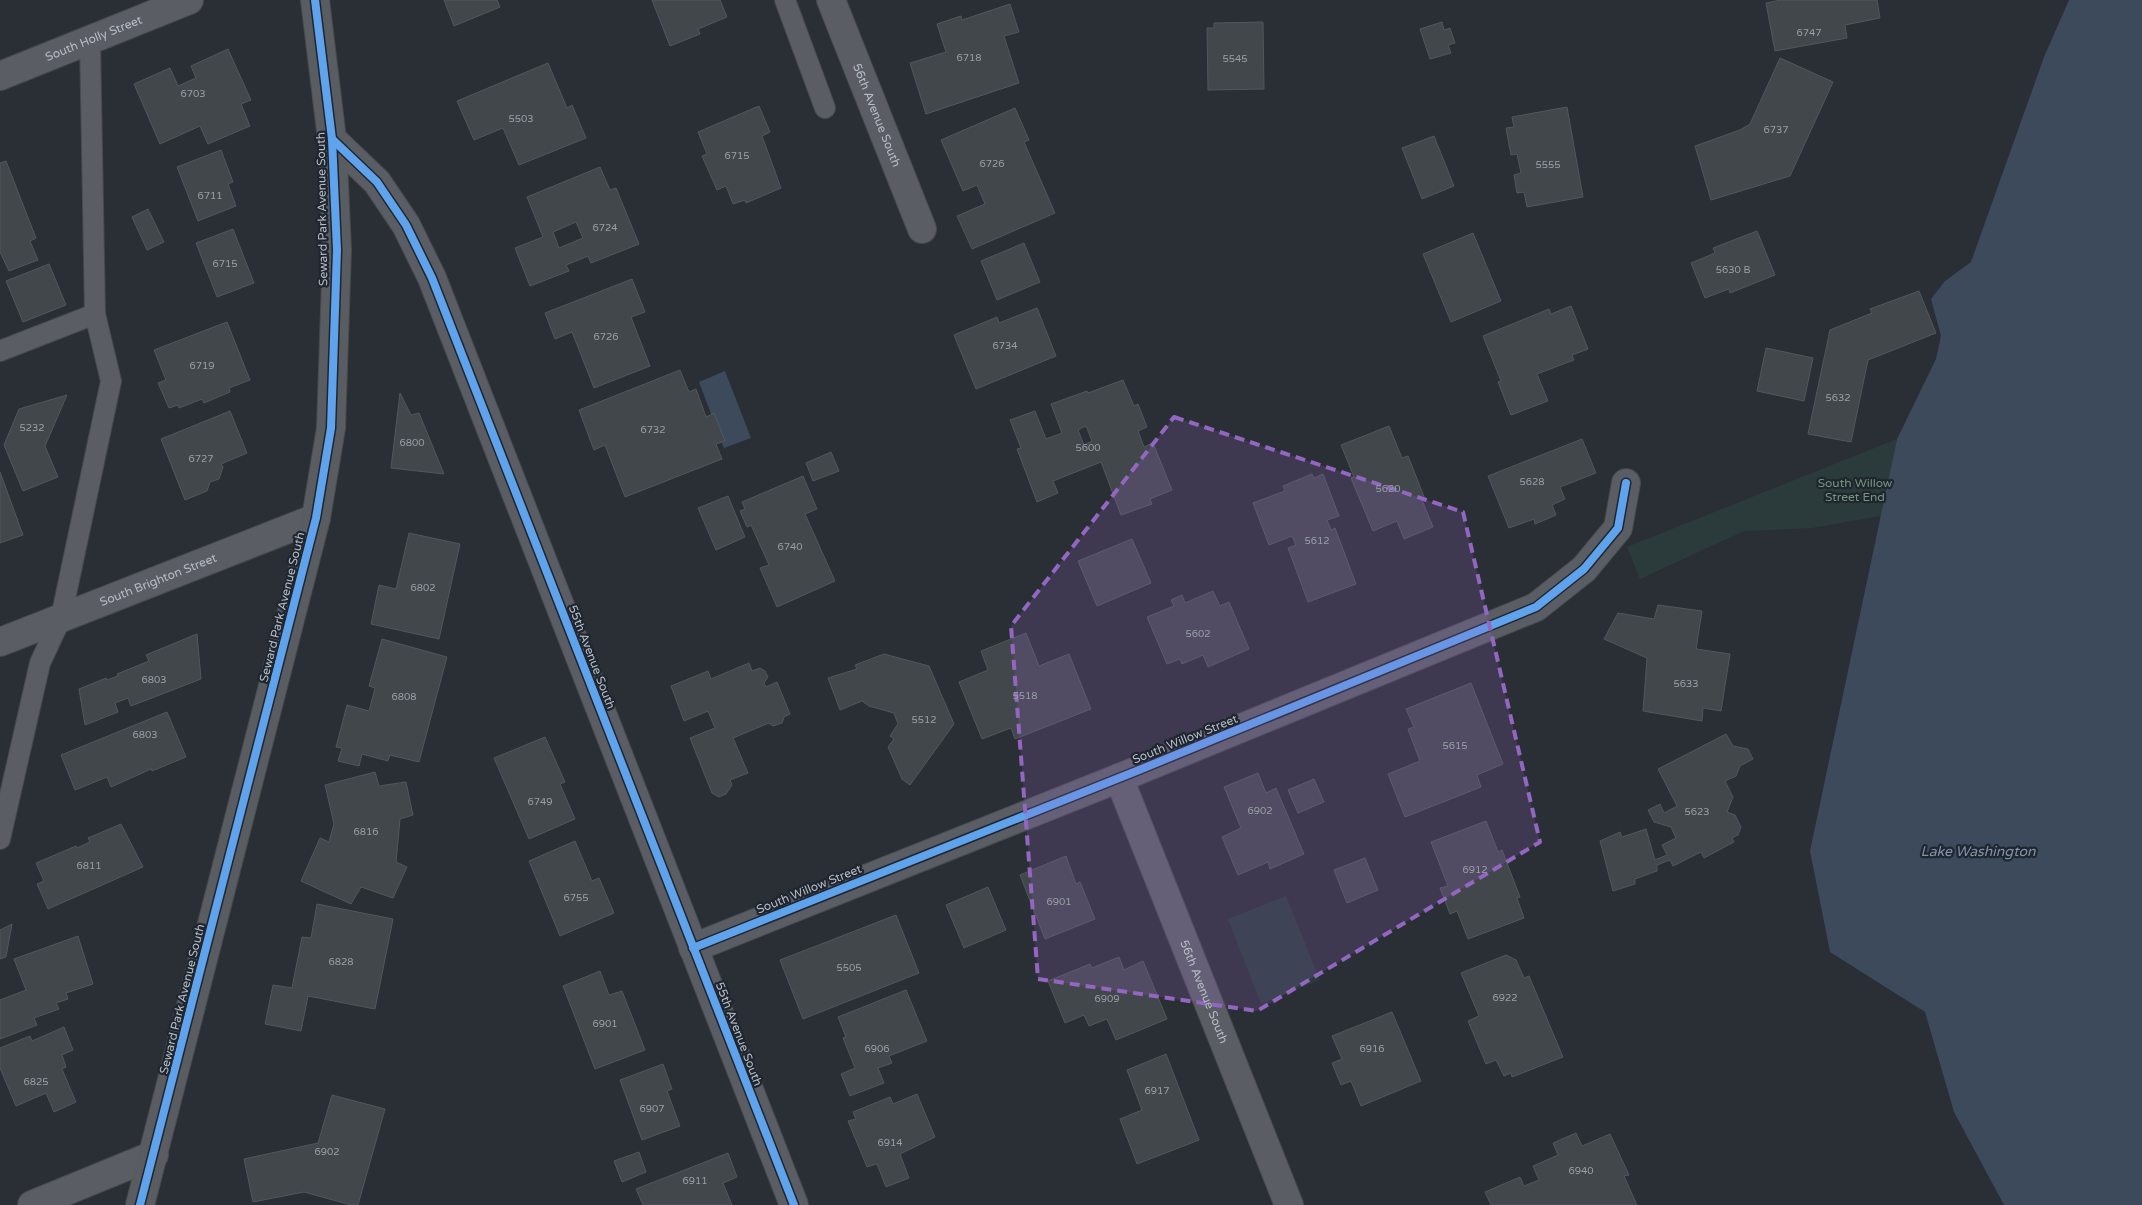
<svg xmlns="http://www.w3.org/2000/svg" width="2142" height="1205" viewBox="0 0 2142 1205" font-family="'Varela Round',sans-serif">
	<rect width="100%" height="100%" fill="#2a2f35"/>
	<g fill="#2b3b3b">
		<path d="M1897 439 1881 516 1812 528 1744 531 1640 579 1627 547Z"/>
		<path d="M1286 896 1320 980 1261 1004 1228 919Z"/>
	</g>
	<g fill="#3c4a5c">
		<path d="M2069 0H2142V1205H2004L1954 1112 1925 1012 1830 952 1810 851 1897 439 1936 359 1941 336 1931 299 1945 281 1971 262 2044 57Z"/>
		<path d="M725 371 751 438 724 448 699 382Z"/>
	</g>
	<g fill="#42474c" stroke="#52575d" fill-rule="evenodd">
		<path d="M444 0H497L500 7 454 26Z"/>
		<path d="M652 0H720L727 17 698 29 700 34 670 46Z"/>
		<path d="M1781 0H1877L1880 18 1845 25 1847 38 1775 51 1766 3Z"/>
		<path d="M1010 4 1019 32 1004 36 1019 83 926 114 910 63 946 52 937 24 961 16 962 20Z"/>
		<path d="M1263 22 1264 89 1208 90 1207 28H1214V23Z"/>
		<path d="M1442 22 1444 30 1450 28 1455 43 1448 45 1451 53 1430 59 1420 29Z"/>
		<path d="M228 49 251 100 241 104 250 126 208 144 200 126 160 144 134 84 170 68 178 86 196 78 191 66Z"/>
		<path d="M1780 58 1833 82 1790 176 1711 200 1695 146 1740 130 1750 124Z"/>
		<path d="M548 63 567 108 572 105 586 138 519 165 503 128 474 140 457 101Z"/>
		<path d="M759 106 770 132 762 136 781 188 746 203 745 200 733 204 726 186 717 190 702 156 707 154 698 132Z"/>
		<path d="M1567 107 1583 197 1527 207 1524 192 1517 193 1514 175 1521 173 1517 154 1511 155 1506 128 1514 127 1512 117Z"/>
		<path d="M1015 108 1029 140 1024 142 1055 213 972 249 957 216 985 204 977 185 963 191 941 140Z"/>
		<path d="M1434 136 1454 186 1422 199 1402 148Z"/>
		<path d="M221 150 233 182 228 184 236 206 198 221 177 167Z"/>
		<path d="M6 161 36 238 30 241 38 260 9 271 0 252V163Z"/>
		<path d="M600 167 610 190 616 188 639 244 591 263 588 256 566 265 569 271 530 286 515 248 543 237 527 197ZM576 222 583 238 559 248 553 232Z"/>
		<path d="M148 209 164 242 147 250 132 217Z"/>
		<path d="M233 229 254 283 217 297 196 243Z"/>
		<path d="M1757 231 1775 275 1730 293 1729 289 1705 298 1691 263 1715 253 1713 248Z"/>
		<path d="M1473 233 1501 301 1451 322 1423 254Z"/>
		<path d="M1024 243 1040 282 997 300 981 261Z"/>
		<path d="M49 264 66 305 23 322 6 281Z"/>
		<path d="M632 279 645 312 631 317 650 366 594 388 572 332 555 339 545 313Z"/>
		<path d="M1919 291 1936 333 1868 360 1851 442 1808 434 1830 330 1872 313 1870 309Z"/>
		<path d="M1571 306 1588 349 1572 355 1574 360 1537 374 1548 401 1511 415 1498 382 1501 381 1483 336 1549 309 1551 314Z"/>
		<path d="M1037 308 1056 356 976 389 954 335 997 317 999 323Z"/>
		<path d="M227 322 250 380 229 388 230 392 204 403 202 399 179 408 178 405 169 408 158 383 166 380 154 350Z"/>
		<path d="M1766 348 1813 358 1804 401 1757 391Z"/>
		<path d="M680 370 689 392 696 389 706 417 714 413 725 441 716 444 722 459 625 497 605 445 594 450 579 410Z"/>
		<path d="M1123 380 1134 406 1138 404 1147 427 1138 431 1144 447 1153 443 1172 490 1150 499 1152 504 1121 515 1101 462 1053 481 1058 493 1037 502 1017 449 1021 448 1010 420 1035 411 1046 439 1062 433 1051 404 1087 391 1088 393ZM1086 426 1092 441 1084 445 1078 430Z"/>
		<path d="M400 393 411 415 419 413 444 474 391 468Z"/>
		<path d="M67 395 45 446 58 477 23 491 4 445 19 409Z"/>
		<path d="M230 411 247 453 221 464 223 467 219 479 210 482 207 491 185 500 161 439Z"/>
		<path d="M1389 426 1402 458 1408 456 1425 499 1422 500 1433 527 1404 539 1397 521 1373 531 1351 478 1354 477 1341 445Z"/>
		<path d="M1582 439 1596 473 1560 487 1565 499 1552 505 1556 515 1535 524 1534 519 1509 528 1488 476Z"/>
		<path d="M831 452 839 471 813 481 806 463Z"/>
		<path d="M0 472 23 535 0 543Z"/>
		<path d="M1312 474 1314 478 1323 474 1339 516 1327 520 1331 530 1335 528 1356 584 1308 602 1288 548 1296 545 1292 536 1269 545 1253 503 1285 491 1283 486Z"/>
		<path d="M803 476 817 509 805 514 835 581 777 607 760 568 769 565 751 525 747 527 740 511 745 509 742 502Z"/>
		<path d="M728 496 745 537 716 550 698 508Z"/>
		<path d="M409 533 460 544 439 639 371 624 379 585 396 589Z"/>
		<path d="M1132 539 1151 583 1097 606 1078 561Z"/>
		<path d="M1213 591 1220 606 1229 602 1249 649 1208 667 1203 655 1182 664 1180 659 1167 664 1147 617 1174 606 1171 600 1182 595 1185 603Z"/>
		<path d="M1658 605 1702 611 1696 649 1730 654 1721 711 1703 708 1702 721 1643 711 1647 658 1604 639 1618 613 1654 619Z"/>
		<path d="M1026 633 1039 666 1069 654 1091 709 1015 739 1011 728 982 739 959 682 988 670 981 651Z"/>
		<path d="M197 634 201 679 131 706 128 698 115 703 118 712 85 725 79 689 106 678 107 680 118 676 117 674 149 661 146 655Z"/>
		<path d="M382 639 447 657 419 762 390 755 388 761 362 754 359 766 338 761 342 748 336 747 347 705 369 711 375 688 369 686Z"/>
		<path d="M884 654 929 666 954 724 910 785 902 779 888 747 894 739 890 736 898 724 894 713 869 706 862 701 840 710 828 678 857 669 855 665Z"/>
		<path d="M749 663 752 671 760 668 765 671 768 677 764 683 766 687 777 682 790 714 784 717 782 723 773 726 769 723 733 738 748 773 730 780 732 785 726 794 719 797 712 793 690 738 715 728 708 711 684 721 671 686 708 671 711 679Z"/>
		<path d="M1471 683 1503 764 1477 775 1481 787 1405 817 1388 774 1420 761 1408 729 1414 727 1406 709Z"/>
		<path d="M167 712 186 757 152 771 151 769 111 787 107 777 75 790 61 755Z"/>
		<path d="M1726 734 1733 746 1748 749 1753 759 1740 766 1736 776 1725 781 1733 797 1727 812 1735 815 1741 827 1738 835 1732 838 1734 842 1704 858 1701 852 1673 866 1670 860 1657 865V871L1635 879V884L1613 891 1600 841 1620 832 1622 837 1646 829 1655 860 1667 855 1662 845 1676 838 1671 827 1654 822 1648 810 1660 804 1664 813 1677 806 1658 769Z"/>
		<path d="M545 737 565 782 560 784 575 819 529 839 494 758Z"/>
		<path d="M375 772 379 786 406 782 413 815 400 819 396 862 407 867 393 898 361 887 351 904 301 881 320 838 329 842 334 824 325 785Z"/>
		<path d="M1258 773 1266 793 1276 788 1304 854 1270 869 1268 862 1238 875 1222 837 1241 828 1224 787Z"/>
		<path d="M1314 779 1324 802 1298 813 1288 790Z"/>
		<path d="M1486 821 1498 852 1502 850 1520 897 1517 898 1524 918 1468 939 1457 911 1450 914 1440 888 1448 886 1431 842Z"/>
		<path d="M121 824 143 867 48 909 37 884 44 881 36 863 76 846 77 848 90 842 88 838Z"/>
		<path d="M575 841 592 881 599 878 614 913 560 936 529 861Z"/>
		<path d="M1066 856 1076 884 1080 882 1095 919 1045 939 1020 875Z"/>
		<path d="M1365 858 1378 890 1347 903 1334 870Z"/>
		<path d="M988 887 1006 930 964 948 946 905Z"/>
		<path d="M317 904 393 919 375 1009 308 996 301 1031 265 1024 273 985 292 988 302 937 311 938Z"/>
		<path d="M896 915 919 973 803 1019 780 960Z"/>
		<path d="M12 924 6 957 0 959V930Z"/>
		<path d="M78 936 93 984 66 993 68 999 56 1003 59 1009 34 1018 37 1025 0 1039V1000L26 990 14 959Z"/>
		<path d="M1506 955 1516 960 1524 978 1529 976 1563 1057 1512 1077 1511 1073 1504 1076 1496 1060 1486 1064 1468 1021 1479 1016 1461 973Z"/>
		<path d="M1119 957 1124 970 1143 961 1167 1019 1116 1040 1107 1019 1089 1026 1084 1015 1065 1023 1048 981 1090 964 1092 968Z"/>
		<path d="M600 971 609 995 622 991 645 1050 595 1069 563 986Z"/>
		<path d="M906 990 927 1041 889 1056 892 1063 878 1068 884 1083 850 1096 841 1074 855 1068 843 1038 846 1037 838 1017Z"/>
		<path d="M1392 1012 1421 1081 1361 1106 1351 1081 1341 1085 1332 1063 1342 1059 1332 1036Z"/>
		<path d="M64 1027 73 1050 62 1055 66 1067 62 1069 76 1102 54 1112 46 1093 16 1106 0 1068V1048L30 1036 32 1041Z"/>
		<path d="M1166 1054 1199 1140 1137 1164 1120 1119 1142 1110 1127 1070Z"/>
		<path d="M663 1064 672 1089 667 1091 680 1126 642 1140 620 1080Z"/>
		<path d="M917 1094 935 1137 900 1154 909 1178 886 1187 877 1164 867 1167 848 1121 856 1119 853 1112 890 1097 893 1104Z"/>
		<path d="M332 1095 385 1109 358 1205H351L304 1192 253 1202 244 1159 318 1143Z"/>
		<path d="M1576 1133 1582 1146 1610 1134 1629 1175 1624 1176 1637 1205H1491L1485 1192 1520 1177 1524 1186 1539 1180 1533 1166 1558 1155 1553 1143Z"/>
		<path d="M639 1152 646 1172 622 1182 614 1161Z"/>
		<path d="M728 1153 737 1177 723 1183 732 1205H643L636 1189Z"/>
	</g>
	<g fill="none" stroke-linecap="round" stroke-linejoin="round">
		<defs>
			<g id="lane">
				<path d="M785 0 825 108"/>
				<path d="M0 351 95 314"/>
				<path d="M0 839 40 663 61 618 111 381 95 314 90 40"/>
			</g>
			<g id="street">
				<path id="s1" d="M831 0 922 229"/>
				<path id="s2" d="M0 76 189 0"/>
				<path d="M332 139 377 182 406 225 432 278 794 1205"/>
				<path id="s3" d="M0 642 316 518"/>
				<path id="s4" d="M1119 778 1289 1205"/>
				<path d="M693 948 1139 770 1536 607 1584 569 1618 528 1626 483"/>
				<path d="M32 1205 154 1155"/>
			</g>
			<path id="secondary" d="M140 1205 316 518 331 428 337 250 332 139 315 0"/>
		</defs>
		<use href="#lane" stroke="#464a4e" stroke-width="22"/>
		<use href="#street" stroke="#464a4e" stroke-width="30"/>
		<use href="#secondary" stroke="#464a4e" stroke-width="30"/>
		<use href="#lane" stroke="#5a5e64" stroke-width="20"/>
		<use href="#street" stroke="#5a5e64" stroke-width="28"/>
		<use href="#secondary" stroke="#595c61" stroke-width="28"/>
		<defs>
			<g id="cycleway">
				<path d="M332 139 377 182 406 225 432 278 794 1205"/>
				<path d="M693 948 1139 770 1536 607 1584 569 1618 528 1626 483"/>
				<path d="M140 1205 316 518 331 428 337 250 332 139 315 0"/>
			</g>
		</defs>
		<use href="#cycleway" stroke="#1f262f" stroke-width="11"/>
		<use href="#cycleway" stroke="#60a3ed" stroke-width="8"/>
	</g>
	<path fill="#9266c1" fill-opacity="0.2" stroke="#9266c1" stroke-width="4" stroke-dasharray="10 6" stroke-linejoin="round" d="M1174 417 1463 512 1540 842 1257 1011 1038 979 1011 626Z"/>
	<g text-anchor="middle" stroke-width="4.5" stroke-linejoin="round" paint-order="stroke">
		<g font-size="10" fill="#989fa7">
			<text x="1809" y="36">6747</text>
			<text x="969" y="61">6718</text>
			<text x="1235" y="62">5545</text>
			<text x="193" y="97">6703</text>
			<text x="521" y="122">5503</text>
			<text x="1776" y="133">6737</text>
			<text x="737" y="159">6715</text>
			<text x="992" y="167">6726</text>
			<text x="1548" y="168">5555</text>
			<text x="210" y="199">6711</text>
			<text x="605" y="231">6724</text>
			<text x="225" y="267">6715</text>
			<text x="1733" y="273">5630 B</text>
			<text x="606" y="340">6726</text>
			<text x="1005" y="349">6734</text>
			<text x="202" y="369">6719</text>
			<text x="1838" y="401">5632</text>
			<text x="32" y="431">5232</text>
			<text x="653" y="433">6732</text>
			<text x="412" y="446">6800</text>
			<text x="1088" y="451">5600</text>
			<text x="201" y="462">6727</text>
			<text x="1532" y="485">5628</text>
			<text x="1388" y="492">5620</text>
			<text x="1317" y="544">5612</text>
			<text x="790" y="550">6740</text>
			<text x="423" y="591">6802</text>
			<text x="1198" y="637">5602</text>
			<text x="154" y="683">6803</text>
			<text x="1686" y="687">5633</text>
			<text x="1025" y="699">5518</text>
			<text x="404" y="700">6808</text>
			<text x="924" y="723">5512</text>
			<text x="145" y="738">6803</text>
			<text x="1455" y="749">5615</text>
			<text x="540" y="805">6749</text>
			<text x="1260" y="814">6902</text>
			<text x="1697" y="815">5623</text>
			<text x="366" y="835">6816</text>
			<text x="89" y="869">6811</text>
			<text x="1475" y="873">6912</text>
			<text x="576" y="901">6755</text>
			<text x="1059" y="905">6901</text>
			<text x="341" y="965">6828</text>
			<text x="849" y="971">5505</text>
			<text x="1505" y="1001">6922</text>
			<text x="1107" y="1002">6909</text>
			<text x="605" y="1027">6901</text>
			<text x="877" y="1052">6906</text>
			<text x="1372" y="1052">6916</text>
			<text x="36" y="1085">6825</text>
			<text x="1157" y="1094">6917</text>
			<text x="652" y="1112">6907</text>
			<text x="890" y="1146">6914</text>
			<text x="327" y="1155">6902</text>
			<text x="1581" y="1174">6940</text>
			<text x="695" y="1184">6911</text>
		</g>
		<g font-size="12" fill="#b5bcc5" stroke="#1f262f">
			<text dy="4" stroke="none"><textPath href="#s2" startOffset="101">South Holly Street</textPath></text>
			<text dy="4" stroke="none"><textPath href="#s1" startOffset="124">56th Avenue South</textPath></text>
			<text transform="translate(322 209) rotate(-91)" y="4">Seward Park Avenue South</text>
			<text dy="4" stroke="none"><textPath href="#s3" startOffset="170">South Brighton Street</textPath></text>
			<text transform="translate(282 607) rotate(-76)" y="4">Seward Park Avenue South</text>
			<text transform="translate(592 657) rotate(69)" y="4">55th Avenue South</text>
			<text transform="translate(1185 739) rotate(-22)" y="4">South Willow Street</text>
			<text transform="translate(809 889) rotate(-22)" y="4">South Willow Street</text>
			<text dy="4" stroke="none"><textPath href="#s4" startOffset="230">56th Avenue South</textPath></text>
			<text transform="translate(182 999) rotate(-76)" y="4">Seward Park Avenue South</text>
			<text transform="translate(739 1034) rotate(69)" y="4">55th Avenue South</text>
		</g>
		<g font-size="12" fill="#76987d" stroke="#1f262f">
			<text x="1855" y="487">South Willow<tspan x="1855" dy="14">Street End</tspan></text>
		</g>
		<g font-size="14" font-style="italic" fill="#8193aa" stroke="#1f262f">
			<text x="1978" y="856">Lake Washington</text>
		</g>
	</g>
</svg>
